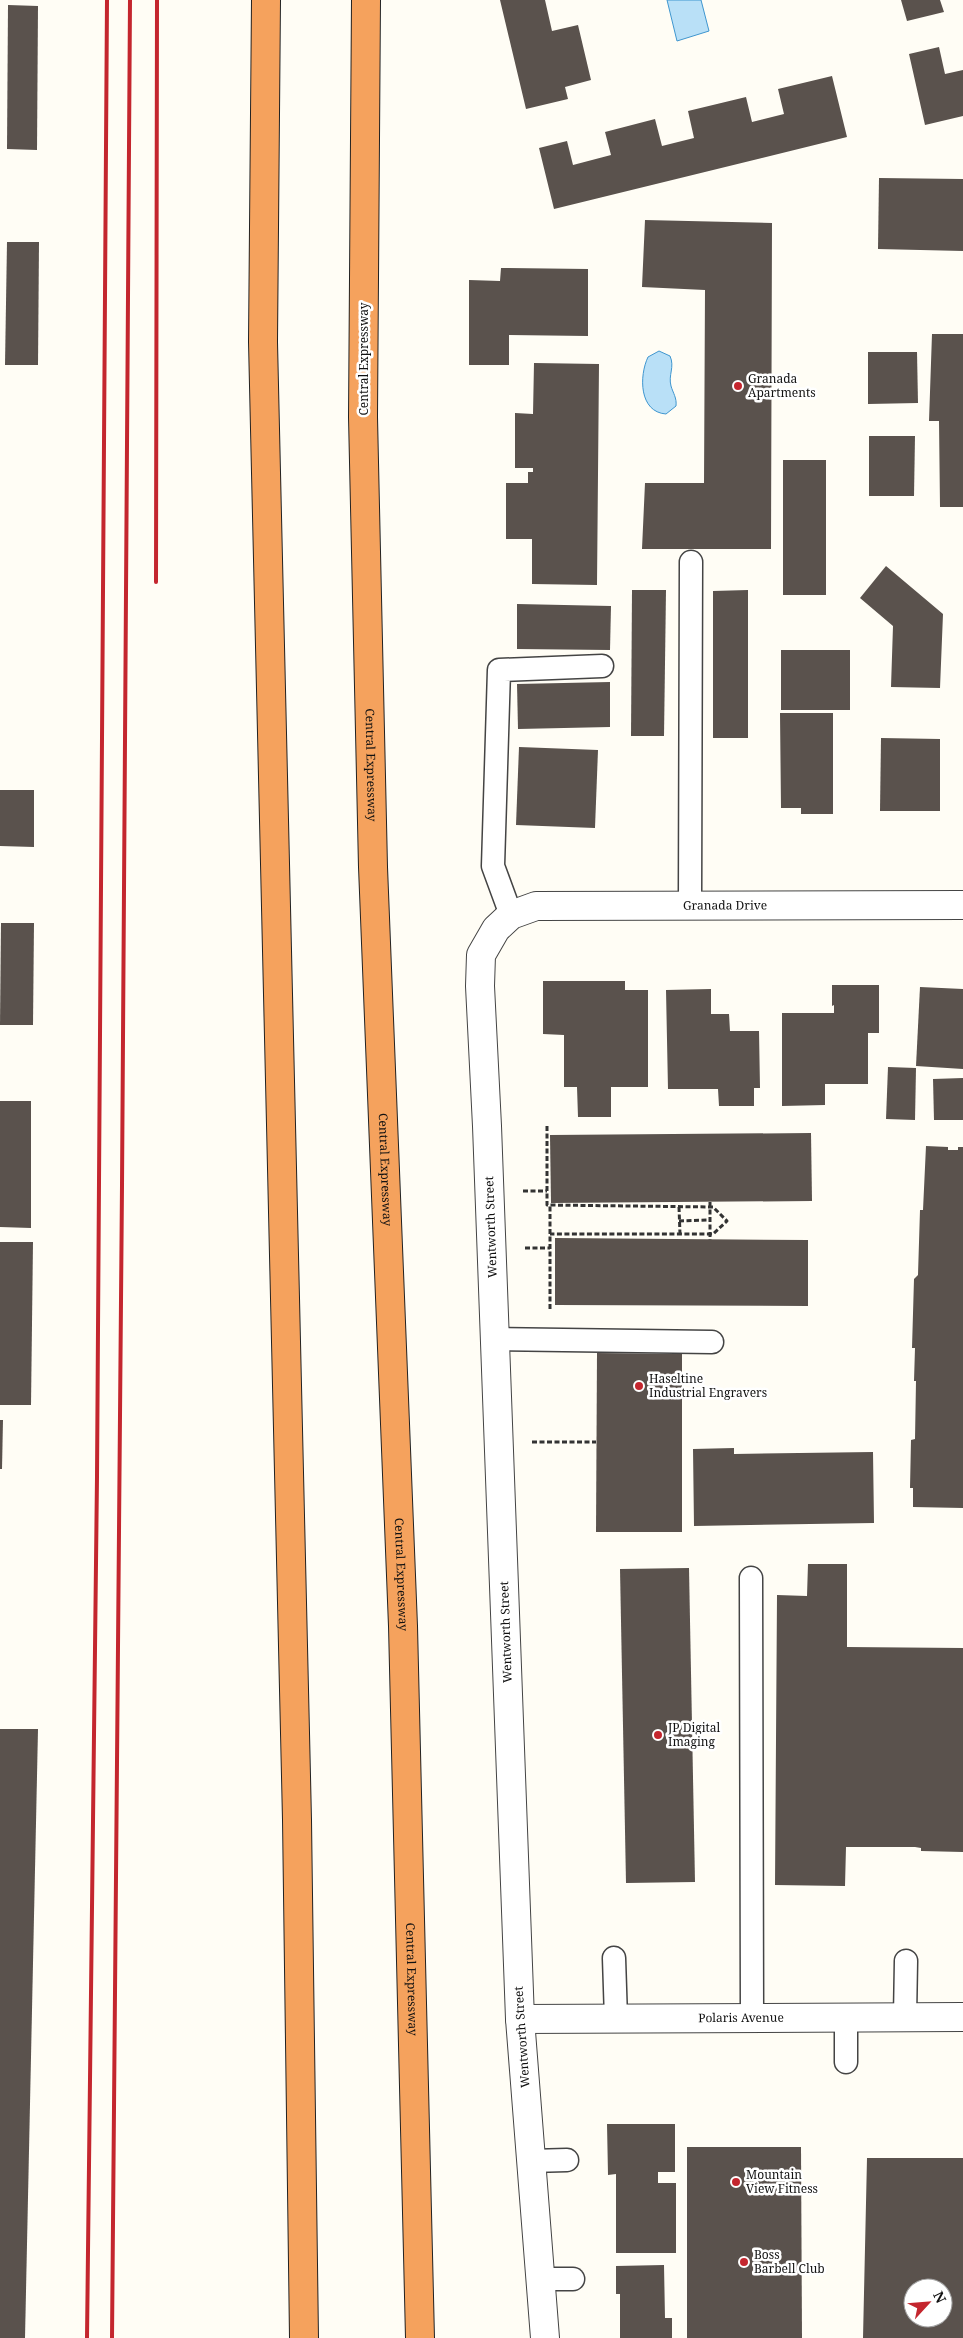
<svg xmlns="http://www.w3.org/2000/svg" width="963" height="2338" viewBox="0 0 963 2338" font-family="'Noto Serif',serif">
	<rect width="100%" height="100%" fill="#fffdf5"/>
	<g fill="#b9e0f7" stroke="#3f96cf">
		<path d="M667 0H701L709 31 677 41Z"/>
		<path d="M659 351 670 356C675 367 668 375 671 386 673 393 677 398 676 406L666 414C639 412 639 376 648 357Z"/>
	</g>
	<g fill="#5a524d" fill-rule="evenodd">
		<path d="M500 0H545L552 31 578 25 591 80 565 87 568 99 526 109Z"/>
		<path d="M901 0H940L944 12 907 21Z"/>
		<path d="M8 5 38 6 37 150 7 149Z"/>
		<path d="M939 47 945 74 963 70V116L925 125 909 54Z"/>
		<path d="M832 76 847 137 554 209 539 148 567 141 573 165 611 155 605 132 655 119 662 146 694 138 688 111 746 97 752 122 784 114 778 89Z"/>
		<path d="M879 178 963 179V251L878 249Z"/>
		<path d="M645 220 772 223 771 549H642L645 483H704L705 290 642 287Z"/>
		<path d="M7 242H39L38 365H5Z"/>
		<path d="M501 268 588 269V336L509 335V365H469V280L500 281Z"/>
		<path d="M932 334H963V507H940L939 421H929Z"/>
		<path d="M868 352H917L918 403 868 404Z"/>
		<path d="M534 363 599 364 597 585 532 584V539H506V483H528V472H533V468H515V413L533 414Z"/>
		<path d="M869 436H915L914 496H869Z"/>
		<rect x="783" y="460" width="43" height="135"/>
		<path d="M886 566 943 614 940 688 891 687 893 626 860 598Z"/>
		<path d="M632 590H666L664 736H631Z"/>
		<path d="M748 590V738H713V591Z"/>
		<path d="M517 604 611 606 610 650 517 649Z"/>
		<rect x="781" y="650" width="69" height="60"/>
		<path d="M610 682V727L518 729 517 684Z"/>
		<path d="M780 713H833V814H801V808H781Z"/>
		<path d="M881 738 940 739V811H880Z"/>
		<path d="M519 747 598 750 595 828 516 825Z"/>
		<path d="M0 790H34V847L0 846Z"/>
		<path d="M1 923H34L33 1025H0Z"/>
		<path d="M543 981H625V990H648V1087H611V1117H578L577 1087H564V1035L543 1034Z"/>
		<path d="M832 985H879V1033H868V1084H825V1105L782 1106V1013H834V1005L832 1006Z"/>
		<path d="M920 987 963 989V1069L916 1066Z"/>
		<path d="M711 989V1014H729L730 1031H759L760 1088H754V1106H719L718 1089H668L666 990Z"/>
		<path d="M888 1067 916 1068 915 1120 886 1119Z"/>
		<path d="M963 1078V1120H934L933 1079Z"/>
		<path d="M0 1101H31V1228L0 1227Z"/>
		<path d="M811 1133 812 1201 551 1203 550 1135Z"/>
		<path d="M926 1146 948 1147V1150H958V1147H963V1508L913 1507V1488H910L911 1440 915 1439 916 1381H914L915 1348H912L914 1279 918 1275 920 1210H923Z"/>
		<path d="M555 1238 808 1240V1306L555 1305Z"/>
		<path d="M0 1242H33L31 1405H0Z"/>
		<path d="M597 1353 682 1354V1532H596Z"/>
		<path d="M0 1420H3L2 1469H0Z"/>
		<path d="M734 1448V1454L873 1452 874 1523 694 1526 693 1449Z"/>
		<path d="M808 1564H847V1647L963 1648V1852L921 1851V1848L915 1847H846L845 1886 775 1885 777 1595 807 1596Z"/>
		<path d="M689 1568 695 1882 626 1883 620 1569Z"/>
		<path d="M0 1729H38L25 2338H0Z"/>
		<path d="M607 2124H675V2172H658V2183H676V2253H616V2174L608 2175Z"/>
		<path d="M687 2147H801L802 2338H687Z"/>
		<path d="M867 2158H963V2338H863ZM913 2288H943V2318H913Z"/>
		<path d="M664 2265 665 2318H672V2338H620V2294H616V2266Z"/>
	</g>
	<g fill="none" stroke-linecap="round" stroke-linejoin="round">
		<defs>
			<g id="lane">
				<path d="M690 904 691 562"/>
				<path d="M511 915 493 866 499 670 602 666"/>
				<path d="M495 1339 712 1342"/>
				<path d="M751 1578 752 2018"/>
				<path d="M614 1958 616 2019"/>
				<path d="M905 2017 906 1961"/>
				<path d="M846 2062V2017"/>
				<path d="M531 2161 567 2160"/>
				<path d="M540 2279H573"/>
			</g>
			<g id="street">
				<path id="s1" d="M520 2019 963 2017"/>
				<path id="s2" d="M545 2338 520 2019 487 1126 480 986 481 955 496 929 511 915 536 906 963 905"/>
			</g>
			<g id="highway">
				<path d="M266 0 263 342 297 1820 304 2338"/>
				<path id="s3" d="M366 0 363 417 373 867 403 1626 420 2338"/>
			</g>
		</defs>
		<use href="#lane" stroke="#444" stroke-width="25"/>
		<use href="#street" stroke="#444" stroke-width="30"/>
		<use href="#highway" stroke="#222" stroke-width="30"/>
		<g stroke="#333" stroke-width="3" stroke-dasharray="5 2.5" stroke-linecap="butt">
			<path d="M547 1126V1205L713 1207 727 1221 713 1234H550"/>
			<path d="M523 1191H547"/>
			<path d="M679 1207 680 1234"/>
			<path d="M679 1221 710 1220"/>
			<path d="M525 1248H550"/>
			<path d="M550 1309V1205"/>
			<path d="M532 1442H596"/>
		</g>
		<use href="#lane" stroke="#fff" stroke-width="22"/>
		<use href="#street" stroke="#fff" stroke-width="28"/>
		<use href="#highway" stroke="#f5a25d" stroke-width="28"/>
		<g stroke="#c4262e" stroke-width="4">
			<path d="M156 582 157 0"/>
			<path d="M87 2338 97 1477 107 0"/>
			<path d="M112 2338C120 1559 125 779 130 0"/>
		</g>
		<path stroke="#333" stroke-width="3" stroke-dasharray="5 2.5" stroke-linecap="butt" d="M710 1202V1240"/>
	</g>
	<g fill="#c4262e" stroke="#fff" stroke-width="2">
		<circle cx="738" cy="386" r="5"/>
		<circle cx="639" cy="1386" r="5"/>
		<circle cx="658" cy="1735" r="5"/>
		<circle cx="736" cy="2182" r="5"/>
		<circle cx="744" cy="2262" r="5"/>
	</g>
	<g text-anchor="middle" stroke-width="5" stroke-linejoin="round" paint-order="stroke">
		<g font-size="12" fill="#111" stroke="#fff">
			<text transform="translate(364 359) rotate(-90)" y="4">Central Expressway</text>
			<text dy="4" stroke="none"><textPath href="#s3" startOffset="765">Central Expressway</textPath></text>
			<text dy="4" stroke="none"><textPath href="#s2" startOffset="1651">Granada Drive</textPath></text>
			<text dy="4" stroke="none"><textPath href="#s3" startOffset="1170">Central Expressway</textPath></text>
			<text transform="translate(491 1227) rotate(-92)" y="4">Wentworth Street</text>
			<text dy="4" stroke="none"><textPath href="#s3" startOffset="1575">Central Expressway</textPath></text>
			<text transform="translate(506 1632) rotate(-92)" y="4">Wentworth Street</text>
			<text dy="4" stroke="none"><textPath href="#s3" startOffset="1980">Central Expressway</textPath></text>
			<text dy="4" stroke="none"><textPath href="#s1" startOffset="221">Polaris Avenue</textPath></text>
			<text transform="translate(522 2037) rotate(-94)" y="4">Wentworth Street</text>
		</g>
		<g font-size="12" fill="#111" stroke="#fff" text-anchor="start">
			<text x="748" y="383">Granada<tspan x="748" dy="14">Apartments</tspan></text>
			<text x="649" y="1383">Haseltine<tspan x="649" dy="14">Industrial Engravers</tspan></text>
			<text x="668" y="1732">JP Digital<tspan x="668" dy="14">Imaging</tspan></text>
			<text x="746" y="2179">Mountain<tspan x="746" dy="14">View Fitness</tspan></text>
			<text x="754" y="2259">Boss<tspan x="754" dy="14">Barbell Club</tspan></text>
		</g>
	</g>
	<g transform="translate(928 2303) rotate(64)"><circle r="24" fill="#ffffff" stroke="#a0a0a0"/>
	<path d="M0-4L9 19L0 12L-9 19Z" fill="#c4262e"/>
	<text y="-8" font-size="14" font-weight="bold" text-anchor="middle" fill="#111111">N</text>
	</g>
</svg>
